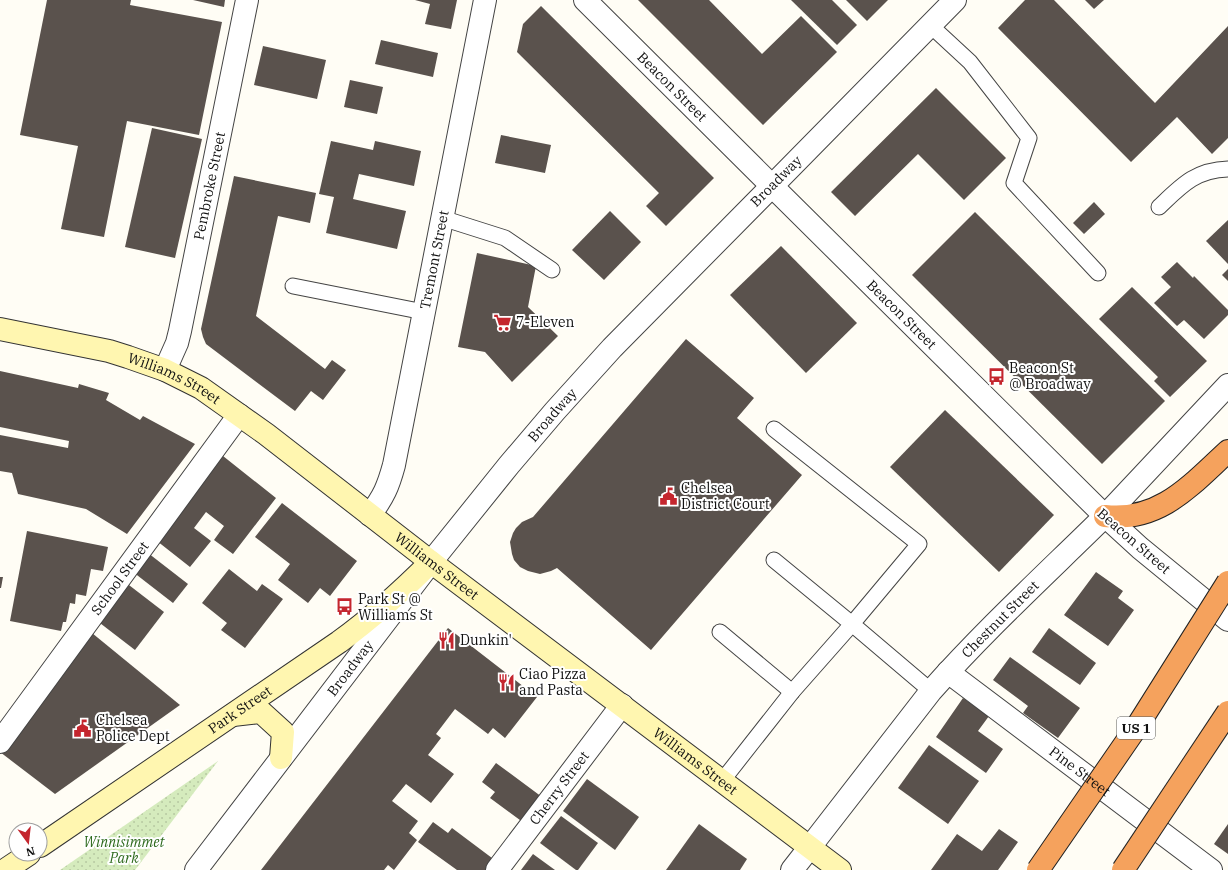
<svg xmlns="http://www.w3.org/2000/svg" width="1228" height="870" viewBox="0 0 1228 870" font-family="'IBM Plex Serif',serif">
	<defs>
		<pattern id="park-dots" width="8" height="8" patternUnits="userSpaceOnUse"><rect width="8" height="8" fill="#d5ebbd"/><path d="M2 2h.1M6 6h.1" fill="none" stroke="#b6c8a1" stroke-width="1.8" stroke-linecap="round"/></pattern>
	</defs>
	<rect width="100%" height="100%" fill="#fffdf5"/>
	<path fill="url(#park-dots)" d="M218 761 135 870H60Z"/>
	<g fill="#5a524d">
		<path d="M47 0H131L130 5 222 22 199 135 127 121 104 237 61 229 78 146 20 135Z"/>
		<path d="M193 0H225L224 7Z"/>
		<path d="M415 0H457L451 29 425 24 430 4Z"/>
		<path d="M638 0H709L762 54 801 16 837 52 763 125Z"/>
		<path d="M791 0H832L857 25 837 45Z"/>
		<path d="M846 0H888L867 21Z"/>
		<path d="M1025 0H1054L1155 103 1228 26V138L1212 154 1177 117 1131 162 998 28Z"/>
		<path d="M1085 0H1104L1094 9Z"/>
		<path d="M541 6 714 178 666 226 646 206 659 193 517 52 523 24Z"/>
		<path d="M381 40 438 53 433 77 375 64Z"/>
		<path d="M263 46 326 60 317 99 254 85Z"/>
		<path d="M350 80 383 87 377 114 344 107Z"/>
		<path d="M936 88 1006 158 964 200 918 154 855 216 831 192Z"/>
		<path d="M152 128 202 139 175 258 125 247Z"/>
		<path d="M501 135 551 145 545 173 495 163Z"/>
		<path d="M331 141 373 150 375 141 421 151 414 186 359 174 353 199 406 211 397 249 326 233 334 197 319 194Z"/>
		<path d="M234 176 316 193 310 223 278 216 256 316 325 369 332 360 346 370 323 400 311 391 295 411 206 344 203 337 201 329Z"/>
		<path d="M1094 202 1105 214 1084 234 1073 223Z"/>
		<path d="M610 211 641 242 604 280 572 250Z"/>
		<path d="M975 212 1165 401 1102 464 912 275Z"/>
		<path d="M1228 220V264L1206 241Z"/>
		<path d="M781 246 857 323 806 373 730 295Z"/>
		<path d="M477 253 536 266 528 307 558 336 512 382 485 352 458 347Z"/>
		<path d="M1177 262 1193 278 1194 276 1228 310V315L1204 339 1184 320 1177 326 1154 303 1171 287 1161 277Z"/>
		<path d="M1228 269V281L1222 275Z"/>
		<path d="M1132 287 1207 361 1170 397 1154 381 1158 377 1099 319Z"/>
		<path d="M686 339 754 398 737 418 802 475 651 650 557 568 551 571 540 574 528 571 520 567 514 560 512 554 510 542 513 533 516 528 522 522 533 517Z"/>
		<path d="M0 371 78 388 79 384 109 393 106 400 140 420 143 416 195 444 127 534 86 509 18 494 12 473 0 471V435L68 448 69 441 0 427Z"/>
		<path d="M945 410 1054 515 999 572 890 467Z"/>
		<path d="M223 456 276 498 233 554 214 540 224 526 206 512 194 528 211 541 190 567 157 541Z"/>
		<path d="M282 503 357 561 330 596 320 588 308 603 278 580 290 564 255 537Z"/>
		<path d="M27 531 108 547 103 571 91 569 86 596 76 594 75 604 70 603 66 622H63L61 631 10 621Z"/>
		<path d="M148 553 188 584 173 603 133 572Z"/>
		<path d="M229 569 257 591 262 584 283 599 245 648 221 630 227 623 202 603Z"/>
		<path d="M1096 572 1123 591 1118 598 1134 610 1108 646 1064 615Z"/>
		<path d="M0 577H3L1 588H0Z"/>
		<path d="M125 582 164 612 135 650 96 620Z"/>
		<path d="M448 628 537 697 505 738 493 728 488 734 455 709 436 734 441 738 428 755 454 774 431 803 406 784 392 801 418 821 409 833 417 840 394 870 388 865 384 870H261Z"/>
		<path d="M1049 628 1096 663 1080 685 1032 652Z"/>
		<path d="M92 633 180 705 55 794 0 752Z"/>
		<path d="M1010 657 1080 708 1058 738 1023 713 1028 706 993 680Z"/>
		<path d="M963 698 989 716 978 731 1003 749 986 773 936 737Z"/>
		<path d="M929 745 979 781 948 824 898 788Z"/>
		<path d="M496 763 542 797 524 823 490 798 495 792 482 782Z"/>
		<path d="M587 779 639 817 615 850 563 811Z"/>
		<path d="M561 816 598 843 578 870H576L540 843Z"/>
		<path d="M433 822 448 833 452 828 496 861 489 870H457L418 842Z"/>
		<path d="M699 824 747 859 740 870H666Z"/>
		<path d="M1228 824V854L1214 844Z"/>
		<path d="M999 829 1018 842 998 870H931L957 834 982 851Z"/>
		<path d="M533 854 555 870H521Z"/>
	</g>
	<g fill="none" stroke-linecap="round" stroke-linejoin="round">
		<defs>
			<g id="service">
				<path d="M930 25 970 62 1029 138 1014 183 1098 273"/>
				<path d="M1159 207C1181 186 1195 170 1228 169"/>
				<path d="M442 218 505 238 552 270"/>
				<path d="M293 286 424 312"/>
				<path d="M774 429 919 544 852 624 931 691"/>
				<path d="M720 632 792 692"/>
				<path d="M722 781 792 692 852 624 774 560"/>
			</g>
			<g id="minor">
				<path id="s1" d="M585 0 772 186 955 0"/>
				<path id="s2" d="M165 370 177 343 180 331 247 0"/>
				<path d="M1228 385 1105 516 1140 548 1228 620"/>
				<path id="s3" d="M370 515C384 496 388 487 394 465L485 0"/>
				<path id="s4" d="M948 672 1211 870"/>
				<path id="s5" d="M0 742 239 415"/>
				<path id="s6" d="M497 870 622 705"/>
				<path d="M792 870 810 847"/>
			</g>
			<g id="tertiary">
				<path id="s7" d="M196 870 431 562 509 465 555 411 612 348 772 186 1105 516C1046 574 986 629 931 691L810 847"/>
			</g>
			<g id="secondary">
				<path id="s8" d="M0 329 109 351 128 357 165 370 201 388 266 434 431 562 840 870"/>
				<path d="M233 715 261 712 283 732 281 758"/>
				<path id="s9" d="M40 846 339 642C372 618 402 591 431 562"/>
				<path d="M5 870 29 854"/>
			</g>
			<path id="motorway" d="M1105 516C1160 522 1191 485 1228 451"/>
		</defs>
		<use href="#service" stroke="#444" stroke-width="17"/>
		<use href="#minor" stroke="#444" stroke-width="24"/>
		<use href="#tertiary" stroke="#444" stroke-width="24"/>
		<use href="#secondary" stroke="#333" stroke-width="24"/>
		<use href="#motorway" stroke="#222" stroke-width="24"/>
		<use href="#service" stroke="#fff" stroke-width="15"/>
		<use href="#minor" stroke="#fff" stroke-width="22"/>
		<use href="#tertiary" stroke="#fff" stroke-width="22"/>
		<use href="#secondary" stroke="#fff6b0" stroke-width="22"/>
		<use href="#motorway" stroke="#f5a25d" stroke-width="22"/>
		<defs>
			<g id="motorway-bridge">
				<path d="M1038 870 1138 725 1228 582"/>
				<path d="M1123 870 1228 712"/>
			</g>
		</defs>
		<use href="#motorway-bridge" stroke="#222" stroke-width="24" stroke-linecap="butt"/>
		<use href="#motorway-bridge" stroke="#f5a25d" stroke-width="22"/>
	</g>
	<defs>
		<symbol id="supermarket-bare" viewBox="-9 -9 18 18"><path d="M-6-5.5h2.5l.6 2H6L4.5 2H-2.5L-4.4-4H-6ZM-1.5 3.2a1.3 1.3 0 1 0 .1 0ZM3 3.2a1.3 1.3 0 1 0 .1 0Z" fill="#c4262e" stroke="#fff" stroke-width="2.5" paint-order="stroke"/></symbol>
		<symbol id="bus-bare" viewBox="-9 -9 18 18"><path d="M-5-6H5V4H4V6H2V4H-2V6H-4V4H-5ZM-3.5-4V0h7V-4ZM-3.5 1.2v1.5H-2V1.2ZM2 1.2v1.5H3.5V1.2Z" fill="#c4262e" stroke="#fff" stroke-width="2.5" paint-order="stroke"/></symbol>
		<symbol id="civic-bare" viewBox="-9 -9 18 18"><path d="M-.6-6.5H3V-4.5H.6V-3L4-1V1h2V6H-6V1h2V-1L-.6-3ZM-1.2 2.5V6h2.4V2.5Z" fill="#c4262e" stroke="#fff" stroke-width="2.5" paint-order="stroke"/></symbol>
		<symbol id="restaurant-bare" viewBox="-9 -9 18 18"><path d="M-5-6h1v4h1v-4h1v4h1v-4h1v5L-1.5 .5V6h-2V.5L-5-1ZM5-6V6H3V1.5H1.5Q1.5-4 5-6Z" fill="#c4262e" stroke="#fff" stroke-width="2.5" paint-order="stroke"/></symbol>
	</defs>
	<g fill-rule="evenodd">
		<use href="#supermarket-bare" x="490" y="310" width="25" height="25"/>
		<use href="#bus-bare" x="984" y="364" width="25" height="25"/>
		<use href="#civic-bare" x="656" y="484" width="25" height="25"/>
		<use href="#bus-bare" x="332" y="594" width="25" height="25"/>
		<use href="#restaurant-bare" x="434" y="628" width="25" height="25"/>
		<use href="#restaurant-bare" x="494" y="670" width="25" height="25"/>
		<use href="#civic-bare" x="70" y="716" width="25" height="25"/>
	</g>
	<g text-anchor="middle" stroke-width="4" stroke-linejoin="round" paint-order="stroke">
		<rect fill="#fff" stroke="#585858" stroke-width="1" x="1117" y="717" width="38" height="22" rx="3"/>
		<g font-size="13" font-weight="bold" fill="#111">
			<text x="1136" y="733">US 1</text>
		</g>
		<g font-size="14" fill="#111" stroke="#fff">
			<text dy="5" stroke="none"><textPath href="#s1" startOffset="123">Beacon Street</textPath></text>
			<text transform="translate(776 181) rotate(-45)" y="5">Broadway</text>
			<text dy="5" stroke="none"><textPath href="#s2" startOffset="190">Pembroke Street</textPath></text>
			<text dy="5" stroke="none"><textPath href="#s3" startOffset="265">Tremont Street</textPath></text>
			<text dy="5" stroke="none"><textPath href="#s7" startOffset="1078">Beacon Street</textPath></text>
			<text dy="5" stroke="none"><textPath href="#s8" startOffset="182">Williams Street</textPath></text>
			<text dy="5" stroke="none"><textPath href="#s7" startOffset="578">Broadway</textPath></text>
			<text transform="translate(1134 541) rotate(41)" y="5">Beacon Street</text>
			<text dy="5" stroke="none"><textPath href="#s8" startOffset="506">Williams Street</textPath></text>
			<text dy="5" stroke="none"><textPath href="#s5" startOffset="203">School Street</textPath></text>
			<text transform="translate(1000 619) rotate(-45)" y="5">Chestnut Street</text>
			<text dy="5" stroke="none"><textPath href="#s7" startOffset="254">Broadway</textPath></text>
			<text dy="5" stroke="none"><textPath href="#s9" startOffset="242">Park Street</textPath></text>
			<text dy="5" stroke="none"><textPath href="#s8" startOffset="830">Williams Street</textPath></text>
			<text dy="5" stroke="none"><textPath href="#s4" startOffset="165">Pine Street</textPath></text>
			<text dy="5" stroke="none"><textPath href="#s6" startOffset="103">Cherry Street</textPath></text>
		</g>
		<g font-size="14" fill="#111" stroke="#fff" text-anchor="start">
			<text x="516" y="327">7-Eleven</text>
			<text x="1009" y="373">Beacon St<tspan x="1009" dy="16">@ Broadway</tspan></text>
			<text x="681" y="493">Chelsea<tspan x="681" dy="16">District Court</tspan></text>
			<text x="358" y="604">Park St @<tspan x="358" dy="16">Williams St</tspan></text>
			<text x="460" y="645">Dunkin'</text>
			<text x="519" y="679">Ciao Pizza<tspan x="519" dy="16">and Pasta</tspan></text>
			<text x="96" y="725">Chelsea<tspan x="96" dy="16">Police Dept</tspan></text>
		</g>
		<g font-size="14" font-style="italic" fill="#2f6b1f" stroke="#fff">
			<text x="124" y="847">Winnisimmet<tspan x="124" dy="16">Park</tspan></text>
		</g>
	</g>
	<g transform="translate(28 842) rotate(165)"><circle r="19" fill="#ffffff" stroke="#a0a0a0"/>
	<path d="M0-3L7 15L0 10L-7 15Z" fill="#c4262e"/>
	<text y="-6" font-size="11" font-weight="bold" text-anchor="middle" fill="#111111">N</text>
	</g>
</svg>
